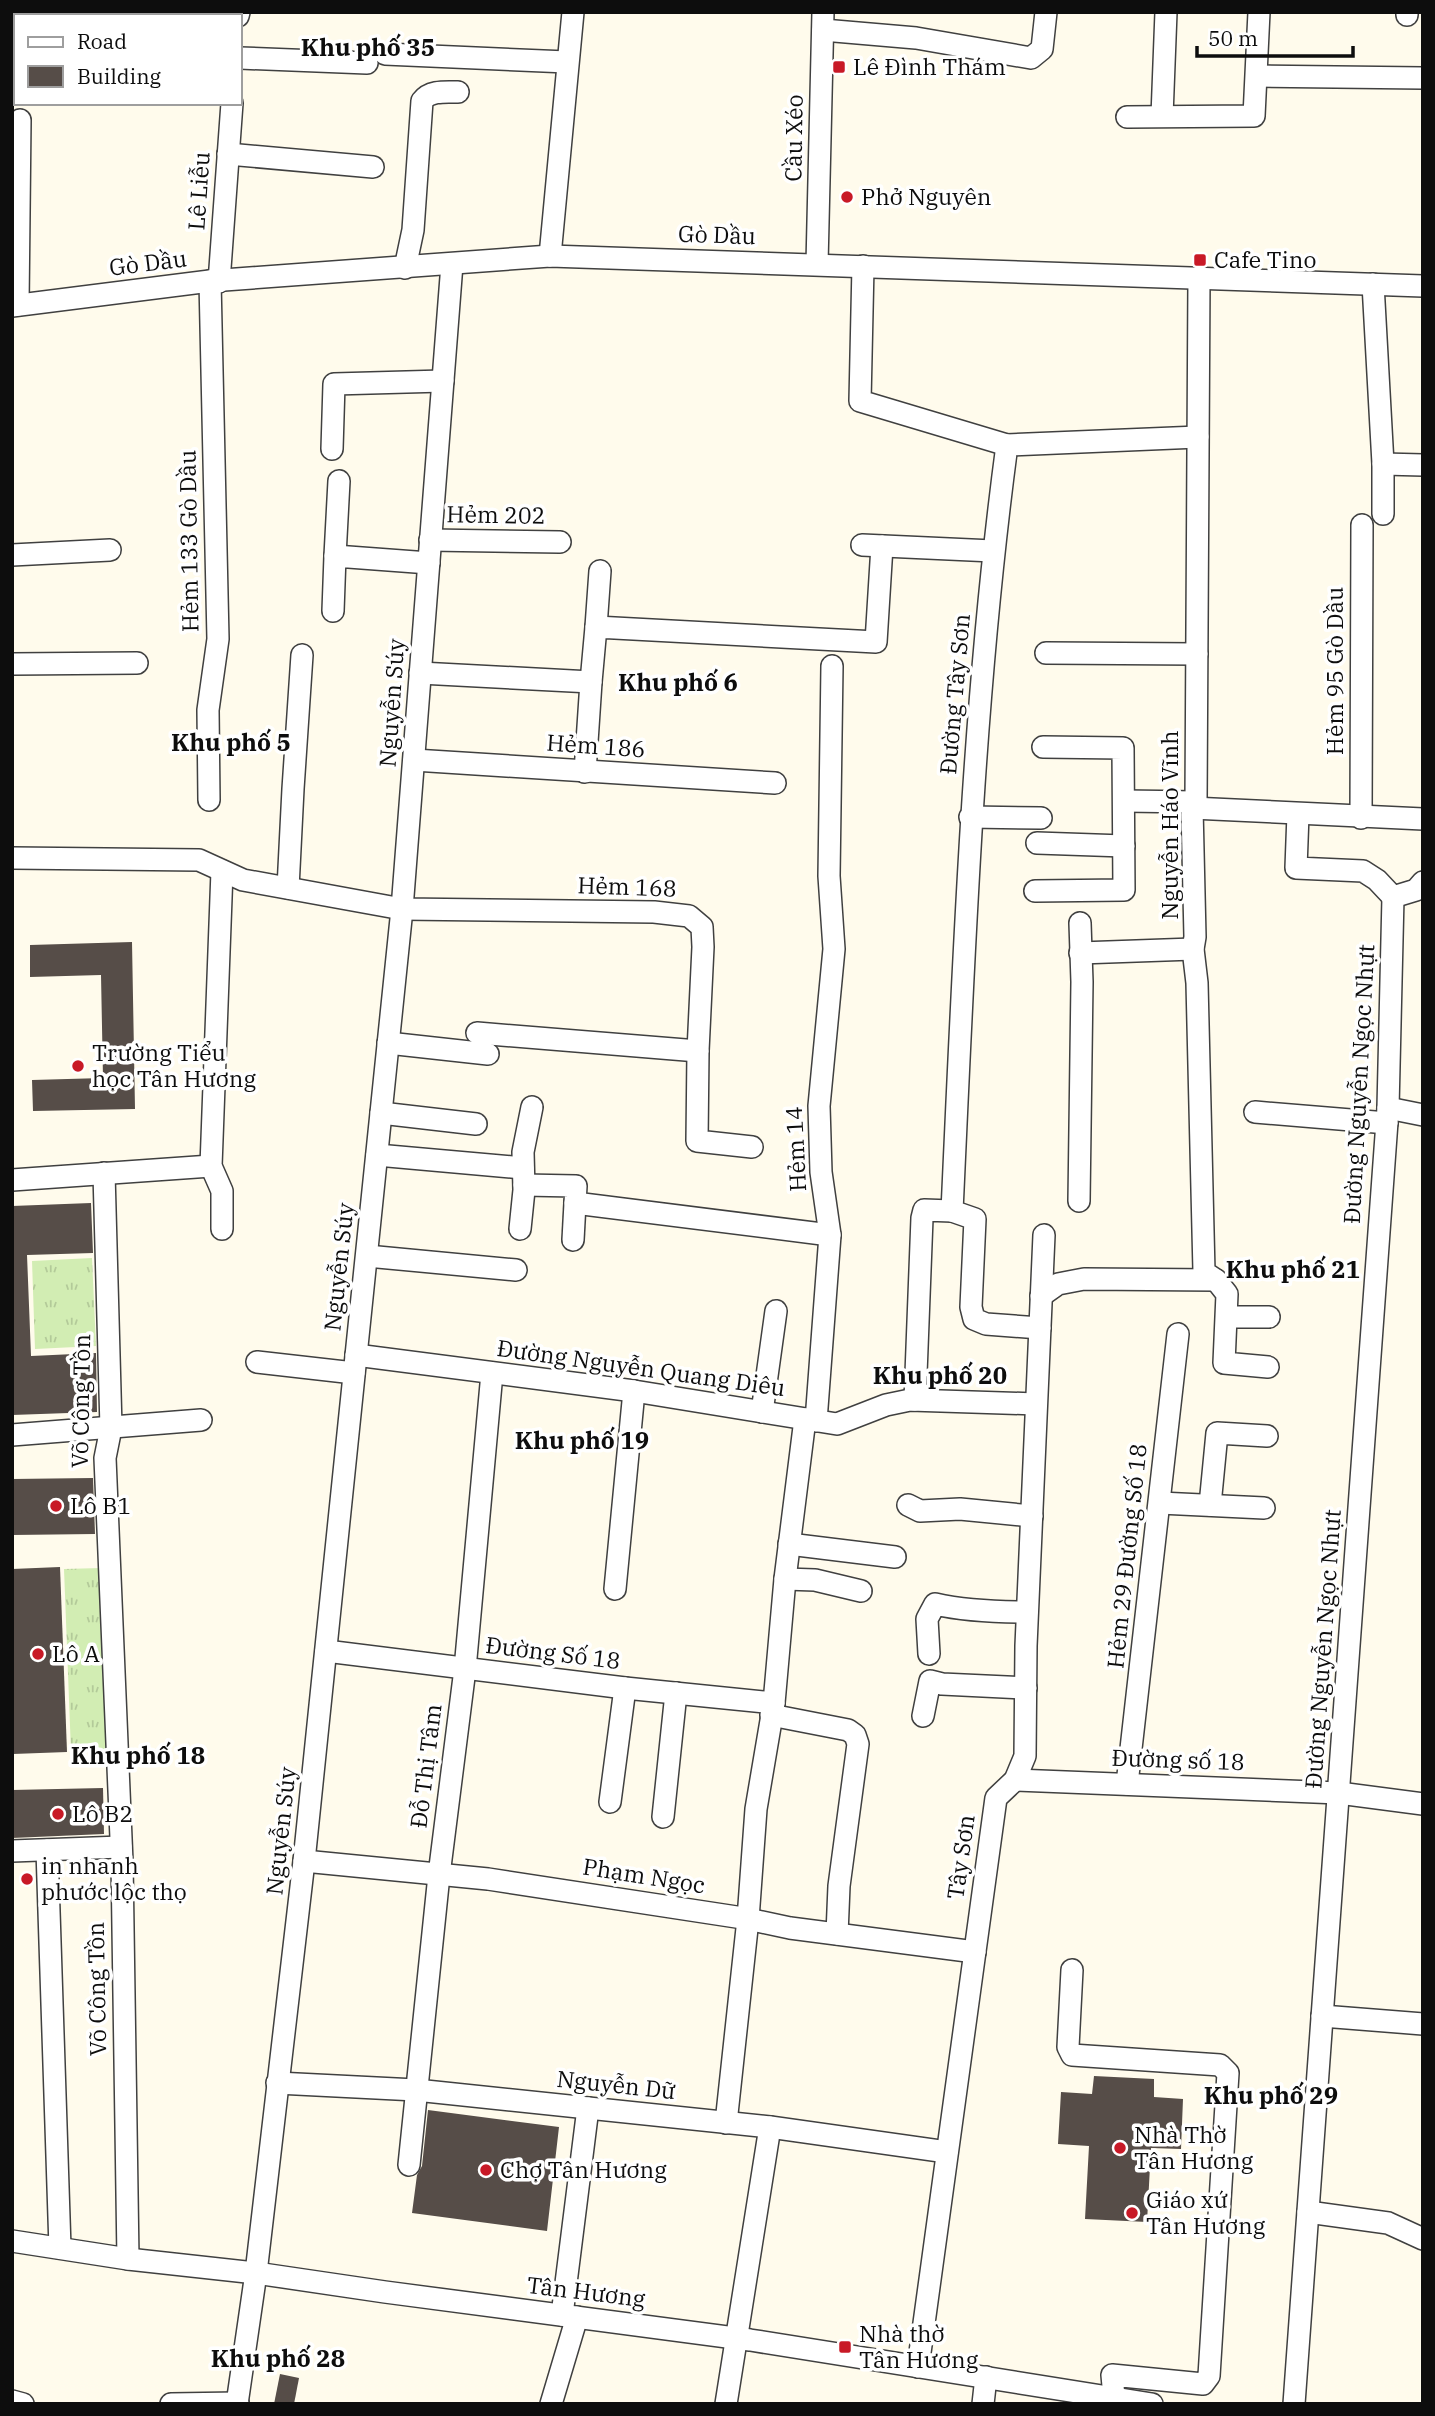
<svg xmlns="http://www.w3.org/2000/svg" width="1435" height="2416" viewBox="0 0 1435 2416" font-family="'IBM Plex Serif',serif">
	<defs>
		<pattern id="grass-tufts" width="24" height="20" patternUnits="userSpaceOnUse" patternTransform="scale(1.75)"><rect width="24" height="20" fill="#d2edb3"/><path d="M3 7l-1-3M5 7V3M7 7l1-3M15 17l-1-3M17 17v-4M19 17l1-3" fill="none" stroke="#b3ca99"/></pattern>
	</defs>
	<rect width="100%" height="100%" fill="#fffbec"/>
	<g fill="url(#grass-tufts)">
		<path d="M92 1258 96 1346 35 1349 32 1261Z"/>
		<path d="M101 1568 107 1751 71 1752 64 1569Z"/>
	</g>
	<g fill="#564d48">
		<path d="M132 942 135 1109 33 1111 32 1080 103 1078 101 975 30 977V945Z"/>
		<path d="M91 1203 93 1253 27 1255 31 1356 96 1353 97 1412 12 1415V1206Z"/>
		<path d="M93 1478 95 1534 12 1535V1479Z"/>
		<path d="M60 1567 67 1752 13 1754 12 1569Z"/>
		<path d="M103 1788 104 1834 12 1838V1790Z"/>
		<path d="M1094 2076 1154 2079V2097L1183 2099 1181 2149 1151 2148 1147 2222 1085 2219 1089 2146 1058 2144 1061 2092 1092 2094Z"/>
		<path d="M428 2110 559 2127 547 2231 412 2213 417 2175 422 2166Z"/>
		<path d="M280 2374 299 2378 294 2404H274Z"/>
	</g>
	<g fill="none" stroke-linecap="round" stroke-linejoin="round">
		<defs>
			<g id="minor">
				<path d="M1407 15V12"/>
				<path d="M26 16 27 12"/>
				<path d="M238 16 239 12"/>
				<path d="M823 30 916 38 1031 58 1042 49 1046 12"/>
				<path d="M385 54 567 62"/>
				<path d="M240 58 367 63"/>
				<path d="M1257 76 1423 78"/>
				<path d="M1162 116 1166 12"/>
				<path d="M1127 117 1254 116 1259 12"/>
				<path d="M228 154 373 167"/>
				<path d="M550 256 573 12"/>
				<path d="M817 264 823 12"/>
				<path d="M863 266 860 401 1007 445 1198 437"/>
				<path d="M405 268 413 230 422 101C430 90 446 92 458 92"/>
				<path d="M1199 278 1196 802 1192 808 1195 937 1193 949 1197 983 1204 1272 1216 1280 1227 1294 1224 1363 1268 1367"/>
				<path d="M219 282 232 103"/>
				<path d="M1373 284 1383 464V514"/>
				<path d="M18 305 20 120"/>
				<path d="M12 306 210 281 550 256 1423 286"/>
				<path d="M1007 445C973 699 964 955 952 1211L975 1219 971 1307 974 1319 986 1324 1040 1328"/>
				<path d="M332 449 334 384 443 381"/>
				<path d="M1383 464 1423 465"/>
				<path d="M430 540 560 542"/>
				<path d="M862 545 993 551"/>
				<path d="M12 555 110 550"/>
				<path d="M335 556 339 481"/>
				<path d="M333 611 335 556 429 563"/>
				<path d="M596 627 600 571"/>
				<path d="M1046 653 1197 654"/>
				<path d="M12 664 137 663"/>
				<path d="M420 673 591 682 596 627 876 642 882 546"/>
				<path d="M414 760 775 783"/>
				<path d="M585 772 591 682"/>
				<path d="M209 800 208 710 218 639 210 281"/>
				<path d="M1124 801 1196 802"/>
				<path d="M1192 808 1423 819"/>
				<path d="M1298 814 1296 868 1363 871 1377 880 1393 897"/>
				<path d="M970 817 1041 818"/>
				<path d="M1361 818 1362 525"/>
				<path d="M1037 843 1124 846"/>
				<path d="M12 858 199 860 243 880 402 909 654 912 689 916 702 927 703 947 698 1051 697 1141 752 1147"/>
				<path d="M222 871 211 1166 222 1191V1229"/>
				<path d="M288 888 293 789 302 655"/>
				<path d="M1035 891 1124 890 1123 748 1043 747"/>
				<path d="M1393 897 1416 890 1423 882"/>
				<path d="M1080 953 1193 949"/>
				<path d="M477 1033 698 1051"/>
				<path d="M388 1043 488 1054"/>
				<path d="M1388 1108 1423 1115"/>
				<path d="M1255 1112 1387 1123"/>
				<path d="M381 1113 476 1124"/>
				<path d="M377 1155 523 1168"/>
				<path d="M104 1173 111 1428 105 1458 122 1862 128 2259"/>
				<path d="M12 1180 211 1166"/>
				<path d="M524 1185 576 1186 575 1203 830 1235"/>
				<path d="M1079 1201 1082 982 1080 923"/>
				<path d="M520 1229 524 1190 523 1152 532 1107"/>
				<path d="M573 1240 575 1203"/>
				<path d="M367 1256 516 1270"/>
				<path d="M1041 1296 1058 1284 1084 1279 1216 1280"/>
				<path d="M1227 1317H1269"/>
				<path d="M356 1355 634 1391 837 1424 886 1405 910 1400 1036 1404"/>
				<path d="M257 1362 354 1373"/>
				<path d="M915 1400 922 1218 924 1210 952 1211"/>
				<path d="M762 1412 776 1311"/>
				<path d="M816 1421 830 1235 821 1172 819 1106 834 949 829 876 832 666"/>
				<path d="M12 1435 201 1420"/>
				<path d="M1160 1503 1264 1508"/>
				<path d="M908 1505 920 1511 960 1509 1032 1516"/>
				<path d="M1210 1505 1217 1433 1267 1436"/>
				<path d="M789 1544 895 1557"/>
				<path d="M785 1579 815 1580 861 1591"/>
				<path d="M615 1589 634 1391"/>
				<path d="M326 1651 625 1688 774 1703"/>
				<path d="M929 1654 927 1619 935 1604C966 1611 996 1612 1027 1612"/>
				<path d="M771 1715 848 1730 855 1735 858 1744 839 1886 837 1934"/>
				<path d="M923 1716 930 1681 942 1684 1026 1688"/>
				<path d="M1015 1780 1339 1793 1423 1804"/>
				<path d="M1127 1784 1178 1334"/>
				<path d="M610 1802 625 1688"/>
				<path d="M663 1817 676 1693"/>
				<path d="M47 1850 60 2248"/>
				<path d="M12 1851 121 1847"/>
				<path d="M304 1861 488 1879 743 1918 790 1928 975 1952"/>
				<path d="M1072 1970 1068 2047 1072 2055 1220 2065 1228 2073 1209 2376 1203 2384 1112 2375 1114 2397"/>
				<path d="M1322 2016 1423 2024"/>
				<path d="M277 2083 416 2090 770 2127 947 2152"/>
				<path d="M726 2123 748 1919 756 1809 774 1703 785 1579 805 1419"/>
				<path d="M409 2165 439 1875 465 1669 492 1373"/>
				<path d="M1308 2212 1388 2223 1423 2239"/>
				<path d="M12 2241 128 2259 256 2273 385 2292 750 2340 1152 2404"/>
				<path d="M562 2315 588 2108"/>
				<path d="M918 2367 996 1798 1015 1780 1025 1756 1026 1646 1044 1235"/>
				<path d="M12 2401 23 2404"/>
				<path d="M171 2404 238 2403"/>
				<path d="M237 2404 256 2273 304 1861 402 909 452 264"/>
				<path d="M551 2404 577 2317"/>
				<path d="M726 2404 770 2127"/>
				<path d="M983 2404 986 2377"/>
				<path d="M1294 2404 1388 1108 1393 897"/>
			</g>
		</defs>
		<use href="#minor" stroke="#404040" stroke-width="24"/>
		<use href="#minor" stroke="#fff" stroke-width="21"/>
	</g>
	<g fill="#c81926" stroke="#fff" stroke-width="2.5">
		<rect x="832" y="60" width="14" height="14" rx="3.5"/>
		<circle cx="847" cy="197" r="7"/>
		<rect x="1193" y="253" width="14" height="14" rx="3.5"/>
		<circle cx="78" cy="1066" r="7"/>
		<circle cx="56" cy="1506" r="7"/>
		<circle cx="38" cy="1654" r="7"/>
		<circle cx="58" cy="1814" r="7"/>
		<circle cx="27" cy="1879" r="7"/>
		<circle cx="1120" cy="2148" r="7"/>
		<circle cx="486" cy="2170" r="7"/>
		<circle cx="1132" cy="2213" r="7"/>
		<rect x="838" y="2340" width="14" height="14" rx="3.5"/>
	</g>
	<g text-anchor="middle" stroke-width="7" stroke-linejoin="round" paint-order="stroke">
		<g font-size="23" fill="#0d0d0d" stroke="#fff" text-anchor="start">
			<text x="853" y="75">Lê Đình Thám</text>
			<text x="861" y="205">Phở Nguyên</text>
			<text x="1214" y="268">Cafe Tino</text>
			<text x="92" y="1061">Trường Tiểu<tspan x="92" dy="26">học Tân Hương</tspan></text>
			<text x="70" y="1514">Lô B1</text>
			<text x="52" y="1662">Lô A</text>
			<text x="72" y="1822">Lô B2</text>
			<text x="41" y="1874">in nhanh<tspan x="41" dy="26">phước lộc thọ</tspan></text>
			<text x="1134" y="2143">Nhà Thờ<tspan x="1134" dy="26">Tân Hương</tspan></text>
			<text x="500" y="2178">Chợ Tân Hương</text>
			<text x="1146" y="2208">Giáo xứ<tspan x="1146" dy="26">Tân Hương</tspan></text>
			<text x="859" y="2342">Nhà thờ<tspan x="859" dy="26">Tân Hương</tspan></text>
		</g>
		<g font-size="23" fill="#0d0d0d" stroke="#fff">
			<text transform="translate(794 138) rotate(-89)" y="8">Cầu Xéo</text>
			<text transform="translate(199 191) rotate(-86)" y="8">Lê Liễu</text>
			<text transform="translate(717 235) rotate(2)" y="8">Gò Dầu</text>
			<text transform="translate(148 263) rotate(-7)" y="8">Gò Dầu</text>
			<text transform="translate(496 515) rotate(1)" y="8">Hẻm 202</text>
			<text transform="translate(189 541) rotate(-91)" y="8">Hẻm 133 Gò Dầu</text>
			<text transform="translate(1335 671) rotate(-90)" y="8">Hẻm 95 Gò Dầu</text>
			<text transform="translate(955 694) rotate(-85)" y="8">Đường Tây Sơn</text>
			<text transform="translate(392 703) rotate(-86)" y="8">Nguyễn Súy</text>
			<text transform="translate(596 746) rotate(4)" y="8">Hẻm 186</text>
			<text transform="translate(1170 825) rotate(-90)" y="8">Nguyễn Háo Vĩnh</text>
			<text transform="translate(627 887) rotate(2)" y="8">Hẻm 168</text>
			<text transform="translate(1359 1084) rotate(-87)" y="8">Đường Nguyễn Ngọc Nhựt</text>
			<text transform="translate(796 1149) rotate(-93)" y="8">Hẻm 14</text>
			<text transform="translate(339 1267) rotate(-84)" y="8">Nguyễn Súy</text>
			<text transform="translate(641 1368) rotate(8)" y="8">Đường Nguyễn Quang Diêu</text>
			<text transform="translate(81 1401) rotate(-89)" y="8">Võ Công Tồn</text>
			<text transform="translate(1127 1556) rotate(-84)" y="8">Hẻm 29 Đường Số 18</text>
			<text transform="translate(1323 1649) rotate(-86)" y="8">Đường Nguyễn Ngọc Nhựt</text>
			<text transform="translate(553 1653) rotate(7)" y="8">Đường Số 18</text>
			<text transform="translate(1178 1760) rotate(2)" y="8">Đường số 18</text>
			<text transform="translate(426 1766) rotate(-83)" y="8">Đỗ Thị Tâm</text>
			<text transform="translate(281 1831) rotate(-84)" y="8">Nguyễn Súy</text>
			<text transform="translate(961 1857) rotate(-82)" y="8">Tây Sơn</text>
			<text transform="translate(644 1876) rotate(9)" y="8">Phạm Ngọc</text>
			<text transform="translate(97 1989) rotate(-91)" y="8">Võ Công Tồn</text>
			<text transform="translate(616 2085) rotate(6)" y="8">Nguyễn Dữ</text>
			<text transform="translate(586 2292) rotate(7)" y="8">Tân Hương</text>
		</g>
		<g font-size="24" font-weight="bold" fill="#0d0d0d" stroke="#fff">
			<text x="368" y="56">Khu phố 35</text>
			<text x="678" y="691">Khu phố 6</text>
			<text x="231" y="751">Khu phố 5</text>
			<text x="1293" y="1278">Khu phố 21</text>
			<text x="940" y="1384">Khu phố 20</text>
			<text x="582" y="1449">Khu phố 19</text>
			<text x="138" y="1764">Khu phố 18</text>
			<text x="1271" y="2104">Khu phố 29</text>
			<text x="278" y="2367">Khu phố 28</text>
		</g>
	</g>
	<rect width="1435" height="2416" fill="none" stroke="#0d0d0d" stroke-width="28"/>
	<rect x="14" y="14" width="228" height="91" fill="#ffffff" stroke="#9e9e9e" stroke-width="2"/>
	<rect x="28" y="37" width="35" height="10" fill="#ffffff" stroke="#9e9e9e" stroke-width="2"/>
	<text x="77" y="49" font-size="21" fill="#0d0d0d">Road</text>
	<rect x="28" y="66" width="35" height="21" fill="#564d48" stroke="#9e9e9e" stroke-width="2"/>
	<text x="77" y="84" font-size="21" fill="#0d0d0d">Building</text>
	<path d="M1197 46v10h156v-10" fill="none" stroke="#0d0d0d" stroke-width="3.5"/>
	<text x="1208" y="46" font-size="21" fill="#0d0d0d" stroke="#ffffff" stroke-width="5" paint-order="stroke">50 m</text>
</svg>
